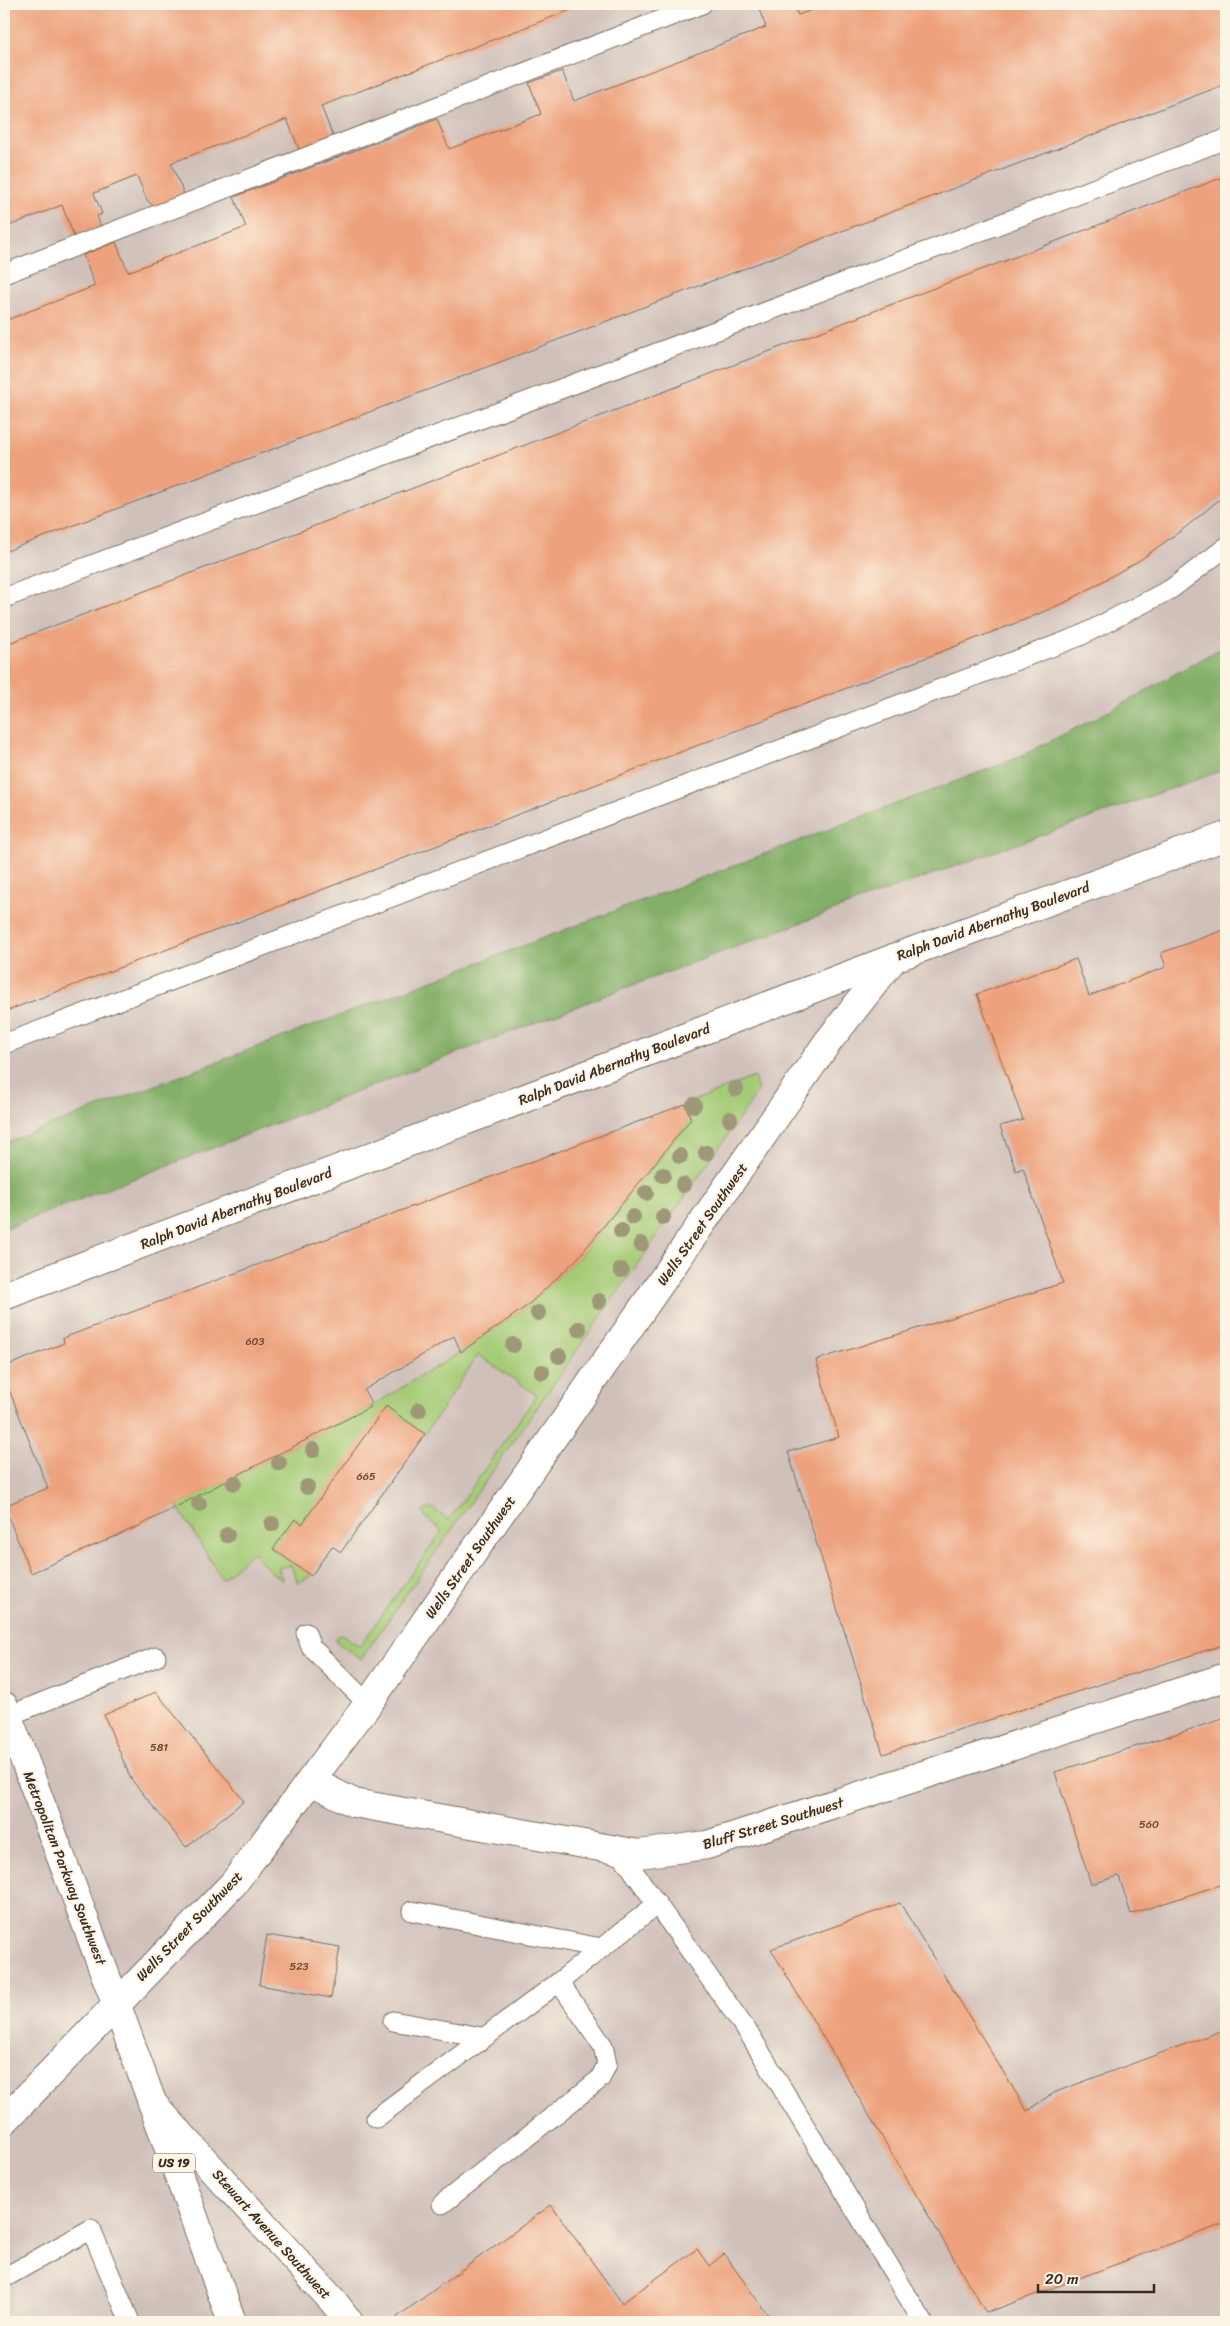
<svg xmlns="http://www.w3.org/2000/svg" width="1230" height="2326" viewBox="0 0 1230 2326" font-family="Sriracha,sans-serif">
	<rect width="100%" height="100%" fill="#fcf5e5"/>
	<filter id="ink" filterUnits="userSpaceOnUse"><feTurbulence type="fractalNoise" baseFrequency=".02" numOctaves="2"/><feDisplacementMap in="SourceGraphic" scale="10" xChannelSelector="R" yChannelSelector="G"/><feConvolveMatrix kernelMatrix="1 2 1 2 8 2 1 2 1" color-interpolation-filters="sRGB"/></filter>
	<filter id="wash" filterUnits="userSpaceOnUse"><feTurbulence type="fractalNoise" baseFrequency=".0096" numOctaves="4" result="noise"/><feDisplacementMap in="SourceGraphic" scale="20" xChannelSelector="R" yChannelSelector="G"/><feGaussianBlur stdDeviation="1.12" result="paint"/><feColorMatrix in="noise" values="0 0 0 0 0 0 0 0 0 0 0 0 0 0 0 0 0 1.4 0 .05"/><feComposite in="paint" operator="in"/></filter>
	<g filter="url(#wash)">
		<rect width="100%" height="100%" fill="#f1e4c6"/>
		<rect fill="#cfc0ba" x="4" y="4" width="1222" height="2318"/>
		<path fill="#a4cb76" stroke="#707a4a" d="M754 1077 758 1091 751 1102 361 1659 339 1644 335 1638 341 1634 360 1646 442 1531 425 1517 423 1513 425 1510 432 1508 449 1520 537 1395 478 1355 425 1434 387 1407 302 1524 295 1519 274 1549 311 1576 298 1583 291 1565 278 1568 283 1581 269 1570 253 1552 222 1579 177 1506 370 1407 461 1352 527 1306 577 1259 691 1119 685 1104Z"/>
		<path fill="#83af67" stroke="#5f6c42" d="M1226 645V769L889 890 609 994 4 1229V1143L1017 758 1117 707Z"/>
		<g id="blocks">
			<g fill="#eda17b">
				<path d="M4 4H586L321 106 334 139 300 152 287 119 171 163 185 197 156 209 147 200 137 176 94 193 102 214 97 216 102 229 75 239 62 205 4 228Z"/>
				<path d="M757 4H794L798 15 828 4H1226V84L4 552V321L95 286 83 255 116 242 128 272 246 227 234 197 437 119 449 149 541 114 529 83 562 71 574 101 766 27Z"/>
				<path d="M1226 176V494L1186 527 1140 560 1066 602 1029 618 4 1012V645Z"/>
				<path d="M1226 929V1644L883 1754 788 1452 839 1437 816 1360 1063 1283 1023 1168 1016 1171 1000 1126 1023 1120 977 994 1076 959 1089 996 1166 967 1161 953Z"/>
				<path d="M685 1104 691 1119 577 1259 527 1306 461 1352 454 1336 364 1390 371 1402 370 1407 137 1527 31 1573 4 1506 48 1488 4 1377V1367L64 1343 63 1338Z"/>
				<path d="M386 1406 425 1434 341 1552 332 1546 311 1576 273 1549 295 1519 302 1524Z"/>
				<path d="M156 1692 244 1801 186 1847 131 1779 104 1715Z"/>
				<path d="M1226 1718V1883L1131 1914 1119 1876 1091 1884 1055 1772Z"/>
				<path d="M900 1903 1027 2111 1053 2093 1226 2029V2223L986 2313 771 1949Z"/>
				<path d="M267 1935 340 1947 331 1998 259 1985Z"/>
				<path d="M551 2205 622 2303 697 2249 709 2266 724 2254 773 2322H400L397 2317Z"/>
			</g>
		</g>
	</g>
	<g filter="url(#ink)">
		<use href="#blocks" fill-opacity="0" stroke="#7b6b59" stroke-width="1"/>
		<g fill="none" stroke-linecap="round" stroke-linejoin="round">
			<defs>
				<g id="lane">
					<path d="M4 274 702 4"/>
					<path d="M4 598 1226 139"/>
					<path d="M4 1044 1080 636 1171 589 1226 547"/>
					<path d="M306 1633 311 1647 368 1704"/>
					<path d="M8 1716 156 1657"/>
					<path d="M619 1851 750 2035 923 2322"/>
					<path d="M412 1911 601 1948"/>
					<path d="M393 2021 482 2037"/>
					<path d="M376 2118 559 1982 657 1904"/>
					<path d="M442 2204 600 2079 607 2064 603 2046 559 1982"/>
					<path d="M4 2278 91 2229 130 2322"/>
				</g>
				<g id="street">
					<path d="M311 1781 354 1803 639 1854 707 1845 1226 1677"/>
					<path d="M152 2103 333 2301 349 2322"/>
				</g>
				<g id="secondary">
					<path d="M4 1296 894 958 1226 836"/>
					<path d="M4 2121 233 1884 368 1704 827 1043 894 958"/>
				</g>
				<path id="primary" d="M4 1706 116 2003 232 2322"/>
			</defs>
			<use href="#lane" stroke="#7b6b59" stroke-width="21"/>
			<use href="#street" stroke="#7b6b59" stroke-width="30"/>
			<use href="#secondary" stroke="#7b6b59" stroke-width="30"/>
			<use href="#primary" stroke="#7b6b59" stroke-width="30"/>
			<use href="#lane" stroke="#fff" stroke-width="19"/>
			<use href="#street" stroke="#fff" stroke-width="28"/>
			<use href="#secondary" stroke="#fff" stroke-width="28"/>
			<use href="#primary" stroke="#fff" stroke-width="28"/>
		</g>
		<g fill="#9e9878">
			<circle cx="736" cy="1089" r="8"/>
			<circle cx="694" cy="1105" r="8"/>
			<circle cx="730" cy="1119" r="8"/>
			<circle cx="706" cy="1153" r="8"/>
			<circle cx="680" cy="1156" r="8"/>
			<circle cx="663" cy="1175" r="8"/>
			<circle cx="683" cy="1185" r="8"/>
			<circle cx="646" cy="1193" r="8"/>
			<circle cx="633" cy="1217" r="8"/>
			<circle cx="663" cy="1217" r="8"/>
			<circle cx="621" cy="1231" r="8"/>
			<circle cx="641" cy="1244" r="8"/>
			<circle cx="621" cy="1270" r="8"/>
			<circle cx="599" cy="1301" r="8"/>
			<circle cx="538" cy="1313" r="8"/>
			<circle cx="579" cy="1329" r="8"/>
			<circle cx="513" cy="1345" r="8"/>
			<circle cx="559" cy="1356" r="8"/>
			<circle cx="542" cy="1372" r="8"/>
			<circle cx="419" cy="1410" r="8"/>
			<circle cx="313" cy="1450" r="8"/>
			<circle cx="279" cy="1463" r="8"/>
			<circle cx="234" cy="1483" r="8"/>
			<circle cx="307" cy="1487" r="8"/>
			<circle cx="199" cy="1504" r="8"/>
			<circle cx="272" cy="1524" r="8"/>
			<circle cx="227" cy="1535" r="8"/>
		</g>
	</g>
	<g text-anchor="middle" stroke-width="4" stroke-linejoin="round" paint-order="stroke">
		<g font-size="11" fill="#684835">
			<text x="255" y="1345">603</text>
			<text x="366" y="1480">665</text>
			<text x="159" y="1751">581</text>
			<text x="1149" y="1828">560</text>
			<text x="299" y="1970">523</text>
		</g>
		<rect fill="#fcf5e5" stroke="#75675a" stroke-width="1" x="153" y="2153.5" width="42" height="19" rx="4"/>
		<g font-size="12" font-weight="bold" fill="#3b2a1e">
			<text x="174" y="2167">US 19</text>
		</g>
		<g font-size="14" fill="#3b2a1e" stroke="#fcf5e5">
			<text transform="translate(993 921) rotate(-20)" y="5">Ralph David Abernathy Boulevard</text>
			<text transform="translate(614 1064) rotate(-21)" y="5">Ralph David Abernathy Boulevard</text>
			<text transform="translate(236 1208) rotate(-21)" y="5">Ralph David Abernathy Boulevard</text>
			<text transform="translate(702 1224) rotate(-55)" y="5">Wells Street Southwest</text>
			<text transform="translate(470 1557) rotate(-55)" y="5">Wells Street Southwest</text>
			<text transform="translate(773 1823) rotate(-17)" y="5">Bluff Street Southwest</text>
			<text transform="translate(65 1868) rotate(69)" y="5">Metropolitan Parkway Southwest</text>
			<text transform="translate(189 1926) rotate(-46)" y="5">Wells Street Southwest</text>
			<text transform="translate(272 2234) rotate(48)" y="5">Stewart Avenue Southwest</text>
		</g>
	</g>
	<rect width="1230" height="2326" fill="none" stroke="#fcf5e5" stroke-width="20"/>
	<path d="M1038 2284v8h116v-8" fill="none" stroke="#3b2a1e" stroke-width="2.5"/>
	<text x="1045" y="2284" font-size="15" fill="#3b2a1e" stroke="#fcf5e5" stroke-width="4" paint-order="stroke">20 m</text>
</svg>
